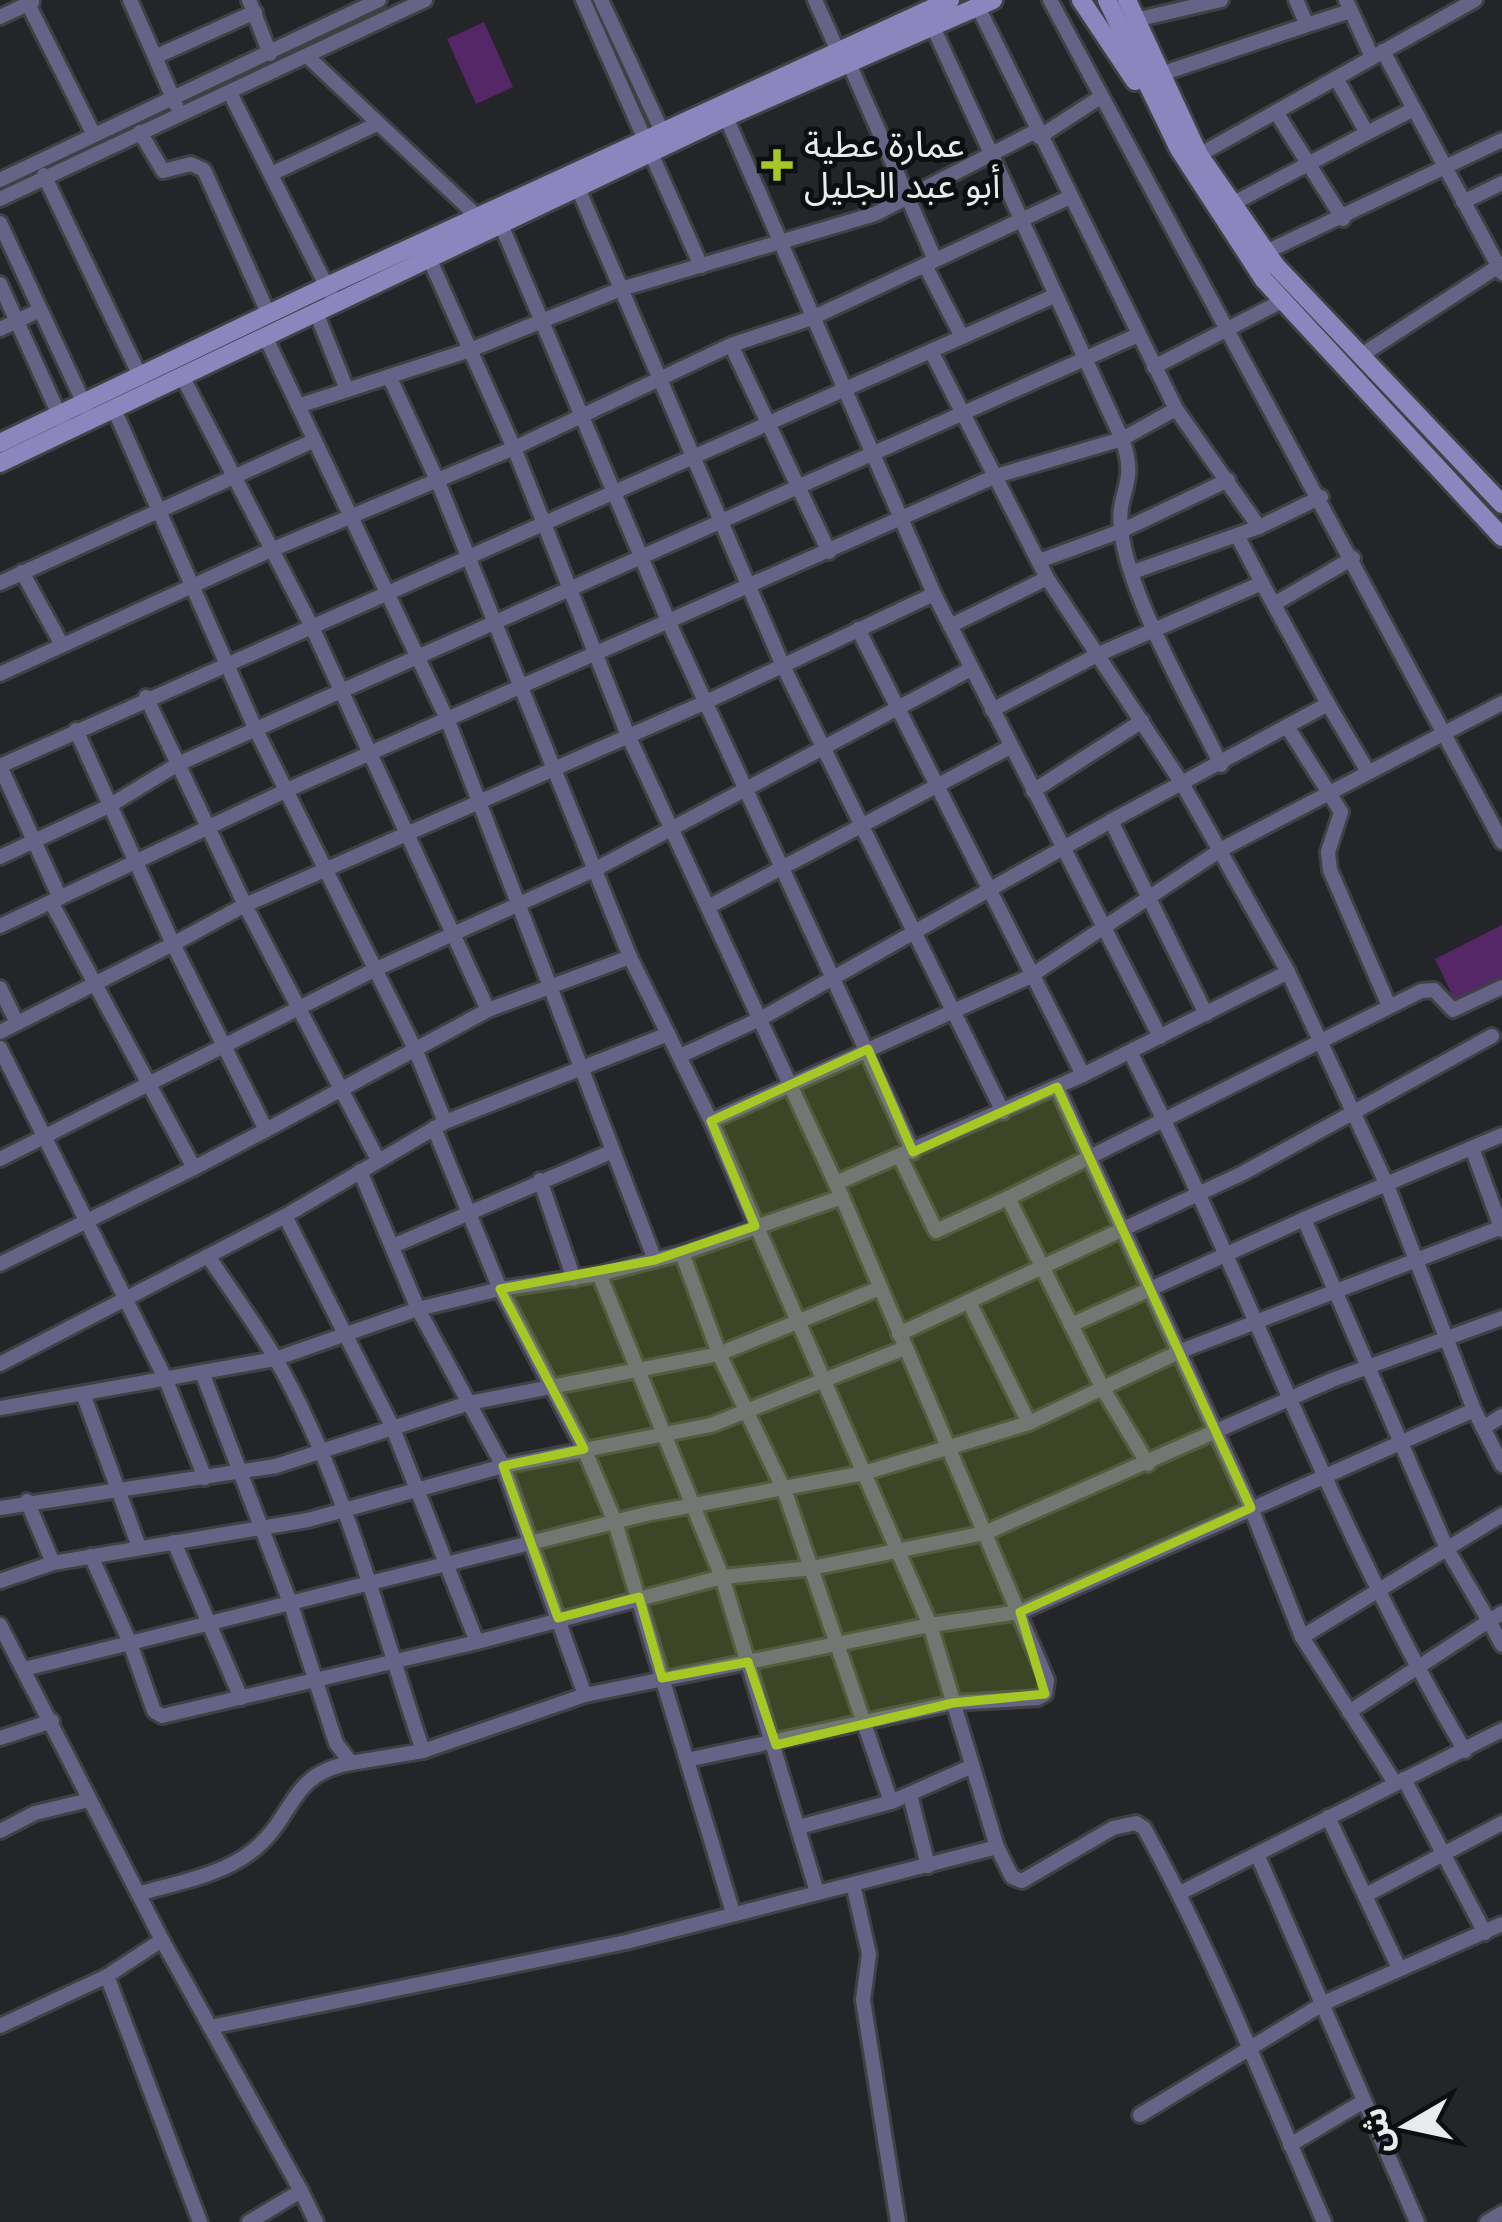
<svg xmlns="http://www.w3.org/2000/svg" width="1502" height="2222" viewBox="0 0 1502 2222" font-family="Inter,'Noto Sans Arabic',sans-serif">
	<rect width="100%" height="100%" fill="#232528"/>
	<g fill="#562766">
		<path d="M484 22 513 87 476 104 447 39Z"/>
		<path d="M1502 925V983L1457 1005 1435 959Z"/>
	</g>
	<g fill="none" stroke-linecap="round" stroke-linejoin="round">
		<defs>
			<g id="street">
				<path d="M26 0 94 135"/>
				<path d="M130 0 176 105"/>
				<path d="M249 0 270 54"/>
				<path d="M583 0 701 266"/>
				<path d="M601 0 666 140"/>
				<path d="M815 0 837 49"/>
				<path d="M1050 0 1502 842"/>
				<path d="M1296 0 1307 25 1350 11"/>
				<path d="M1346 0 1372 57"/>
				<path d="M978 7 1176 409 1259 527"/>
				<path d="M0 17 32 2"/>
				<path d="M1135 20 1221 0"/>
				<path d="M933 27 1122 439C1139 485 1116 490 1121 530 1129 598 1191 702 1221 765"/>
				<path d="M1383 51 1502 273"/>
				<path d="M157 56 255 12"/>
				<path d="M307 56 479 218"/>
				<path d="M848 61 935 260"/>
				<path d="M1161 74 1307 25"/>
				<path d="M230 93 330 293"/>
				<path d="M1276 112 1343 219"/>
				<path d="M726 117 934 594 1160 1037"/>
				<path d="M140 132 163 171 191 164 204 170 269 315"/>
				<path d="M1367 133 1414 109"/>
				<path d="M1039 137 1099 98"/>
				<path d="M1199 155 1475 0"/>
				<path d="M271 174 377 124"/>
				<path d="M44 175 141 378"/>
				<path d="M0 180 379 0"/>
				<path d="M577 186 783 666 1003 1112"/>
				<path d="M0 199 425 0"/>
				<path d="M1463 202 1502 183"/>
				<path d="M1232 204 1367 133 1336 78"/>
				<path d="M500 222 669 623 913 1152"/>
				<path d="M0 223 87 410"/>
				<path d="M1266 252 1502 140"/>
				<path d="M429 258 514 448 627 733 842 1197 1047 1680 1045 1694 1038 1698 953 1703 687 1760"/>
				<path d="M925 265 962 337"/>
				<path d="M0 284 62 421"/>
				<path d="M316 312 347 390"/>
				<path d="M0 329 40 310"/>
				<path d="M265 336 448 721 655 1260"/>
				<path d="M731 345 829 552"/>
				<path d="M931 351 1047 578 1183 785 1288 972 1387 1185 1474 1410 1502 1465"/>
				<path d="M1363 354 1502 264"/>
				<path d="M1154 367 1282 301"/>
				<path d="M182 376 311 625 488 1010"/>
				<path d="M389 376 438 482 630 957 711 1121 930 1625 997 1847"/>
				<path d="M298 406 470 350 621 289 875 214 1036 131"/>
				<path d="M114 409 255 728 415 1049 445 1122 285 1216"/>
				<path d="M1237 535 1262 583"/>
				<path d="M1039 561 1121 531 1228 480"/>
				<path d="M22 572 62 645"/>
				<path d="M1133 572 1259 527 1321 497"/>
				<path d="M0 583 313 441"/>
				<path d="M934 594 706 702 245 905 178 764 1138 335"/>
				<path d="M1274 604 1353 558"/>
				<path d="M950 626 1047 578"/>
				<path d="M858 629 1083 1075"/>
				<path d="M0 674 271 550 514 448 731 345 812 318 1068 198"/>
				<path d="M992 710 1099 654 1262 583 1328 704"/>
				<path d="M1288 728 1341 812 1328 852 1330 870 1389 1006"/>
				<path d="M0 766 1054 296"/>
				<path d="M0 766 60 898"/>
				<path d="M1033 791 1142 721"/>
				<path d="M1111 821 1328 704 1367 770"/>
				<path d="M0 857 109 806 178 764 146 697"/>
				<path d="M51 902 194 1168 266 1130 173 944 245 905 378 1160"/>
				<path d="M708 907 1010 747"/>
				<path d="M0 926 287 790 996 476 1122 439 1176 409"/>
				<path d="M0 988 17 1023"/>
				<path d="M0 1032 173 944 76 730"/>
				<path d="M0 1048 166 1380 205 1478"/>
				<path d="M1130 1052C1248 1283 1333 1528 1465 1751"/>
				<path d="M680 1056 762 1018 1111 821 1206 1014"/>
				<path d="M1057 1087 1251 1508 1302 1637 1395 1783"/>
				<path d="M711 1121 1029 977 1222 849 1502 703"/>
				<path d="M445 1122 668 1034"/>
				<path d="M434 1128 500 1289 599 1274 722 1577 817 1892"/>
				<path d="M266 1130 488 1010 630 957"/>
				<path d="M1502 1135 1304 1219 1447 1549 1489 1621 1502 1613"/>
				<path d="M1472 1148 1502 1230"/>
				<path d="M900 1157 936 1231 1008 1198"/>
				<path d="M0 1159 374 970 594 870 971 669"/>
				<path d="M360 1171 418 1309 503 1466 585 1695"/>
				<path d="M540 1180 574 1279"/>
				<path d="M836 1183 1083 1075 1288 972"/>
				<path d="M393 1246 613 1151"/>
				<path d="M208 1256C230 1289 254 1322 274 1356 344 1477 379 1620 423 1751"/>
				<path d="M0 1264 194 1168"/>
				<path d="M599 1274 682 1253 842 1197"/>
				<path d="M880 1288 719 1354 785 1492 891 1802"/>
				<path d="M969 1302 1029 1423 1181 1351 1502 1227"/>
				<path d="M1071 1325 1304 1219"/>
				<path d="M899 1334 1243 1173 1492 1036"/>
				<path d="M0 1364 285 1216 392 1426 477 1642 162 1716 154 1711 130 1643 24 1669"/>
				<path d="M203 1375 291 1605 336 1743 351 1763 423 1751 585 1695 930 1625 1020 1612 1474 1410"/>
				<path d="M83 1394 139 1547"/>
				<path d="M0 1408 275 1359 418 1309 500 1289 584 1449 615 1522 733 1913"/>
				<path d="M1483 1428 1502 1416"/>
				<path d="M1148 1464 1103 1389 1008 1198 1421 991 1434 990 1453 1010 1502 987"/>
				<path d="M27 1501 53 1563"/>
				<path d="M0 1508 276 1466 469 1403 719 1354 682 1253"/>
				<path d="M174 1542 241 1698"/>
				<path d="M91 1556 130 1643 646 1514 864 1473 1029 1423"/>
				<path d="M0 1581 53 1563 308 1520 503 1466 711 1425 905 1348"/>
				<path d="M0 1625 162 1940 301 2191 249 2222"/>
				<path d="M1302 1637 1502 1515"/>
				<path d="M477 1642 722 1577 812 1568 985 1533 1332 1380 1502 1318"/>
				<path d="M1349 1712 1489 1621 1502 1645"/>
				<path d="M0 1738 52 1721"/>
				<path d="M1404 1779 1485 1933"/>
				<path d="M910 1795 928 1866"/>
				<path d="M1328 1817 1398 1966"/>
				<path d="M799 1827 891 1802 970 1767"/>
				<path d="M0 1831 35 1813 89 1800"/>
				<path d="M1257 1854 1417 2222"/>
				<path d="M853 1884 869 1954 863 2000 898 2222"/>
				<path d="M1180 1893 1502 1730"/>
				<path d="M138 1894C175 1883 220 1876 251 1852 296 1818 287 1774 351 1763"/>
				<path d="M1366 1895 1502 1823"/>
				<path d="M107 1976 200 2222"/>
				<path d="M0 2026 107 1976 162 1940"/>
				<path d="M210 2027 626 1942 997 1847 1012 1877 1022 1881 1113 1828 1136 1823 1144 1828C1214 1955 1266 2089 1324 2222"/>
				<path d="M1140 2115 1326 2002 1502 1924"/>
				<path d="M1290 2145 1364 2101"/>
				<path d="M301 2191 316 2222"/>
				<path d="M1487 2222 1502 2213"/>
			</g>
			<g id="secondary">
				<path d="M1081 0 1135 81"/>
				<path d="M1107 0 1179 149 1264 280 1502 537"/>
				<path d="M1127 0 1199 155 1276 266 1502 504"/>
				<path d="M0 443 327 286 950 0"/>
				<path d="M0 463 726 117 993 0"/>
			</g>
		</defs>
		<use href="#street" stroke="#3f4143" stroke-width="20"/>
		<use href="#secondary" stroke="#3f4143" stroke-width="24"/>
		<use href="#street" stroke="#676386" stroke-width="14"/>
		<use href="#secondary" stroke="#8c86be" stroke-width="18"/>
	</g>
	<path fill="#a5c824" fill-opacity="0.2" stroke="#a5c824" stroke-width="9" stroke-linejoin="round" d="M868 1049 913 1152 1057 1087 1251 1508 1020 1612 1045 1694 953 1703 776 1745 748 1662 662 1678 639 1597 558 1618 503 1466 584 1449 500 1289 655 1260 755 1226 711 1121Z"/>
	<path fill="#a5c824" stroke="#0d0e0f" stroke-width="4.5" d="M771 147h12v12h12v12h-12v12h-12v-12h-12v-12h12z"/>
	<g text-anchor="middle" stroke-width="10" stroke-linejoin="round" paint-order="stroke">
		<g font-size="36" fill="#e9eaec" stroke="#0d0e0f" text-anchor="start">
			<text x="804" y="157">عمارة عطية<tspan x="804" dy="41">أبو عبد الجليل</tspan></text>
		</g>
	</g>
	<g transform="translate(1406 2126) rotate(261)" stroke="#0d0e0f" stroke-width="9" paint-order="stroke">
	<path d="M0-9L21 45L0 30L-21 45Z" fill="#e9eaec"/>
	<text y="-18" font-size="33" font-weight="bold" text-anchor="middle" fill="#e9eaec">ش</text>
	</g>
</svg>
